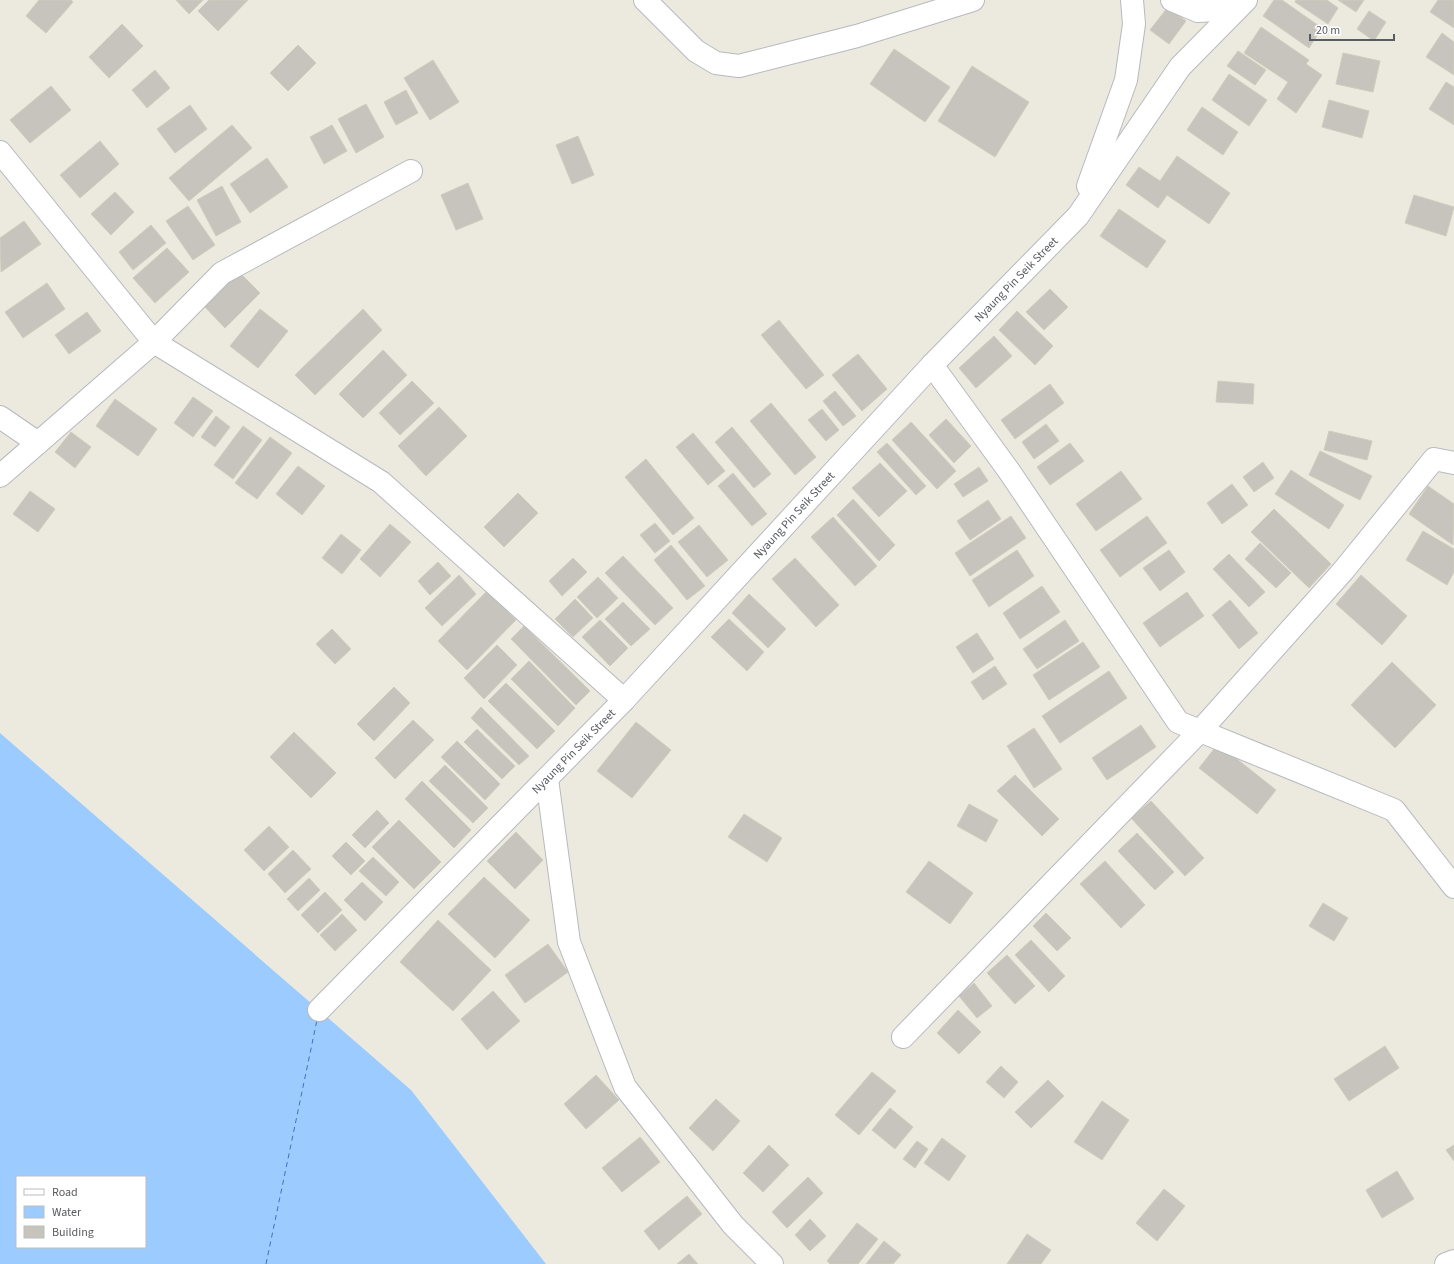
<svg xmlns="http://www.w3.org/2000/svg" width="1454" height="1264" viewBox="0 0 1454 1264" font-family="'Source Sans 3',sans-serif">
	<rect width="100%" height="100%" fill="#eceadf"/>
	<path fill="#9bcbff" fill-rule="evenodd" d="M0 733 411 1090 546 1264H0ZM17 1177H145V1247H17Z"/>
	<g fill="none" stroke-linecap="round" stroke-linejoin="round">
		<path stroke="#3d72c3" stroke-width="1" stroke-dasharray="5 4" stroke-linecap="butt" d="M266 1264 317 1020"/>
	</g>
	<g fill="#c6c4bc" stroke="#d0ccbd">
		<path d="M39 0H71L73 2 46 33 26 16Z"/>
		<path d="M176 0H203L189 14Z"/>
		<path d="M209 0H248L218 31 198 11Z"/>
		<path d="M1274 0H1282L1322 28 1309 48 1263 16Z"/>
		<path d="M1296 0H1327L1338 8 1328 24 1295 2Z"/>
		<path d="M1338 0H1364L1356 12Z"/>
		<path d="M1438 0H1454V28L1430 12Z"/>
		<path d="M1168 7 1186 21 1169 44 1150 30Z"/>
		<path d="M1369 11 1386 22 1374 41 1357 29Z"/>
		<path d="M122 24 143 46 109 78 89 57Z"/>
		<path d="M1261 27 1309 60 1306 64 1322 75 1296 113 1277 99 1288 82 1244 53Z"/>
		<path d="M1442 33 1454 42V75L1426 57Z"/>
		<path d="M298 45 316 63 288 91 270 73Z"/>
		<path d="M894 49 950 87 925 122 870 84Z"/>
		<path d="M1238 51 1266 70 1255 85 1227 66Z"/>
		<path d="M1343 53 1380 61 1373 92 1336 84Z"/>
		<path d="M433 60 459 102 430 120 404 78Z"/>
		<path d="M972 66 1029 102 995 157 938 121Z"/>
		<path d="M155 70 170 88 147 108 132 90Z"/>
		<path d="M1229 74 1267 100 1249 126 1212 100Z"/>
		<path d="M1446 82 1454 87V125L1429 109Z"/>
		<path d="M51 86 71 110 30 143 10 120Z"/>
		<path d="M406 90 418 113 396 125 384 102Z"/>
		<path d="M1329 100 1369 111 1362 138 1322 127Z"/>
		<path d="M366 104 384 137 356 153 338 119Z"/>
		<path d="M190 105 207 129 175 153 157 129Z"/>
		<path d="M1202 107 1238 132 1223 155 1187 130Z"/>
		<path d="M232 125 252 148 189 201 169 178Z"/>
		<path d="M332 125 347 151 324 164 310 137Z"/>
		<path d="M578 136 594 175 572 184 556 145Z"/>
		<path d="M100 141 119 164 80 198 60 175Z"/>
		<path d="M1177 156 1230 193 1209 224 1167 195 1158 208 1126 185 1139 167 1160 181Z"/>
		<path d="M267 158 288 187 250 213 230 184Z"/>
		<path d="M468 183 483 219 456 230 441 195Z"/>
		<path d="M222 186 241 222 216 236 197 200Z"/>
		<path d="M115 192 134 212 111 235 91 214Z"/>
		<path d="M1414 195 1454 207 1446 236 1405 223Z"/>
		<path d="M188 206 215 245 193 260 166 221Z"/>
		<path d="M1119 209 1166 241 1147 268 1100 236Z"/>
		<path d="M24 221 41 244 1 272 0 238Z"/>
		<path d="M151 225 166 243 133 270 119 252Z"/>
		<path d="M167 248 189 272 155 303 133 278Z"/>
		<path d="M238 271 260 293 225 328 203 305Z"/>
		<path d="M47 283 65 309 23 338 5 312Z"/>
		<path d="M1050 289 1068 307 1044 330 1026 312Z"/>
		<path d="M260 309 288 331 258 368 230 346Z"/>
		<path d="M363 309 382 330 315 395 295 375Z"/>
		<path d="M1017 311 1053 346 1035 365 999 330Z"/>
		<path d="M87 312 101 331 69 354 55 335Z"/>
		<path d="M779 320 824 375 806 389 761 335Z"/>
		<path d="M994 336 1012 356 976 388 959 368Z"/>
		<path d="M383 350 407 375 363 418 339 394Z"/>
		<path d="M858 354 887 389 862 411 832 375Z"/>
		<path d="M412 381 434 403 400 435 379 413Z"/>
		<path d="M1218 381 1254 384 1253 404 1216 402Z"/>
		<path d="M1050 384 1064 403 1015 439 1001 420Z"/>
		<path d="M835 391 856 416 843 426 823 401Z"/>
		<path d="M193 397 213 411 193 437 174 423Z"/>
		<path d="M115 399 157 429 138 456 96 426Z"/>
		<path d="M771 403 816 457 795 475 750 421Z"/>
		<path d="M439 407 467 436 426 476 398 446Z"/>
		<path d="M822 409 839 430 826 441 808 420Z"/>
		<path d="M216 416 230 427 215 447 201 437Z"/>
		<path d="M946 419 971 446 954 463 929 435Z"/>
		<path d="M911 422 956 471 937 489 892 440Z"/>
		<path d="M1046 424 1059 441 1034 459 1022 442Z"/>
		<path d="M243 426 262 440 233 479 214 465Z"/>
		<path d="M732 427 771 474 754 488 715 442Z"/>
		<path d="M1329 431 1372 441 1367 460 1324 450Z"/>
		<path d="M71 432 91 447 75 468 55 452Z"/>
		<path d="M693 433 725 471 708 485 676 447Z"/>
		<path d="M270 437 292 453 257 499 235 483Z"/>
		<path d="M887 443 926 486 916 495 877 452Z"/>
		<path d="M1070 443 1084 461 1050 485 1037 467Z"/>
		<path d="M1320 451 1372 476 1360 500 1309 475Z"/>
		<path d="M646 459 694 518 673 535 625 477Z"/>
		<path d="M1263 462 1274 478 1254 492 1243 477Z"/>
		<path d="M880 463 907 491 879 517 852 488Z"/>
		<path d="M298 466 325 486 302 515 276 494Z"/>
		<path d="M979 467 988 481 963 497 954 484Z"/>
		<path d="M1291 470 1344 505 1329 529 1275 494Z"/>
		<path d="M1121 471 1142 499 1096 531 1076 504Z"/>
		<path d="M733 473 767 514 752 526 718 486Z"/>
		<path d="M1232 484 1248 505 1222 524 1207 503Z"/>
		<path d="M1428 486 1454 504 1453 545 1409 514Z"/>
		<path d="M30 491 55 509 38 532 13 514Z"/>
		<path d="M518 493 538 513 504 547 484 527Z"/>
		<path d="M853 499 895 545 879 561 837 515Z"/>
		<path d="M988 500 1001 519 970 540 957 521Z"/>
		<path d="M1274 509 1331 564 1309 588 1251 532Z"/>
		<path d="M1011 516 1026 538 970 576 955 553Z"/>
		<path d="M1147 516 1167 543 1120 577 1100 550Z"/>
		<path d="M833 517 877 566 855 586 811 537Z"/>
		<path d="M655 523 670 541 655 553 640 535Z"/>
		<path d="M390 524 411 542 380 577 360 559Z"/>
		<path d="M699 525 728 560 707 577 678 542Z"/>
		<path d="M1423 531 1454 549V572L1447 585 1406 560Z"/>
		<path d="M341 534 361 550 342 574 322 558Z"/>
		<path d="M1260 543 1291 573 1276 588 1245 559Z"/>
		<path d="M671 545 705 586 687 600 654 560Z"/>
		<path d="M1017 550 1034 576 989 607 972 580Z"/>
		<path d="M1169 550 1185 572 1160 591 1143 568Z"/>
		<path d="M1229 554 1265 592 1249 607 1213 569Z"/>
		<path d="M623 556 673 608 655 625 605 573Z"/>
		<path d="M573 558 587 572 562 596 549 581Z"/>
		<path d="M795 558 839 605 816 627 772 579Z"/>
		<path d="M438 562 451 576 430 595 418 581Z"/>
		<path d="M459 575 476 594 442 626 425 608Z"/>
		<path d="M1361 575 1407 616 1382 645 1336 604Z"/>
		<path d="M598 577 618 598 597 618 577 597Z"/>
		<path d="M1042 586 1060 612 1020 639 1003 613Z"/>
		<path d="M487 591 516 620 467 670 438 641Z"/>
		<path d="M1187 592 1204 616 1160 647 1143 623Z"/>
		<path d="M749 594 786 629 768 648 732 613Z"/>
		<path d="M575 599 593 618 573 637 555 619Z"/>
		<path d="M1230 600 1258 633 1239 649 1212 615Z"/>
		<path d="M623 602 650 629 631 646 605 619Z"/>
		<path d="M729 619 764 652 747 671 711 637Z"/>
		<path d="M600 620 628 648 610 666 582 637Z"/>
		<path d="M1065 620 1079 641 1037 669 1023 649Z"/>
		<path d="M524 626 590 691 576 705 511 639Z"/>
		<path d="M332 629 351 649 335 664 316 644Z"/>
		<path d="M977 633 994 659 973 673 956 647Z"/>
		<path d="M1083 642 1100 667 1049 700 1033 675Z"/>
		<path d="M497 645 517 665 484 699 464 678Z"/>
		<path d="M529 661 575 708 558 726 511 679Z"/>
		<path d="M1392 662 1436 705 1395 748 1351 705Z"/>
		<path d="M995 666 1007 684 983 700 971 682Z"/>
		<path d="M1109 671 1127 698 1060 743 1042 716Z"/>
		<path d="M506 683 555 731 537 749 488 701Z"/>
		<path d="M394 687 410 703 374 741 357 724Z"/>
		<path d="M481 707 529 756 519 765 471 718Z"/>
		<path d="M413 720 434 740 395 779 375 758Z"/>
		<path d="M636 722 671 750 632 798 597 771Z"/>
		<path d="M1141 725 1156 747 1107 780 1092 758Z"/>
		<path d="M1034 728 1062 769 1034 788 1007 746Z"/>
		<path d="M477 729 515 766 502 779 464 742Z"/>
		<path d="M294 732 336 773 311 798 270 757Z"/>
		<path d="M457 741 500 784 485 800 441 757Z"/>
		<path d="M1218 744 1276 790 1257 814 1199 768Z"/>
		<path d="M445 765 488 808 473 823 429 781Z"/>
		<path d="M1015 775 1059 819 1042 836 997 791Z"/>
		<path d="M422 781 471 830 454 848 405 799Z"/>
		<path d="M1151 801 1204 858 1185 876 1131 818Z"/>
		<path d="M969 804 998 820 986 842 957 826Z"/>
		<path d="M377 810 389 823 365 848 352 835Z"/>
		<path d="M744 814 782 838 767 862 728 837Z"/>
		<path d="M399 820 441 862 414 889 372 847Z"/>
		<path d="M269 826 289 847 264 871 244 850Z"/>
		<path d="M516 832 543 860 515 889 487 861Z"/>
		<path d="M1137 833 1174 872 1155 890 1118 851Z"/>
		<path d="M346 842 365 861 351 875 332 856Z"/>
		<path d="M293 850 311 869 285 893 268 874Z"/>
		<path d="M373 857 399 882 386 896 359 871Z"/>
		<path d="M929 861 973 893 950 924 906 892Z"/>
		<path d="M1105 861 1145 905 1121 928 1080 884Z"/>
		<path d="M484 877 530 920 495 958 448 914Z"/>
		<path d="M309 878 320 890 298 911 287 899Z"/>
		<path d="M362 882 383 902 365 921 344 900Z"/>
		<path d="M325 892 342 910 318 933 301 915Z"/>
		<path d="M1323 903 1348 918 1334 941 1309 926Z"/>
		<path d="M1046 913 1071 938 1057 951 1033 926Z"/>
		<path d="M342 914 357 930 335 951 320 935Z"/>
		<path d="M438 920 491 970 453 1011 400 962Z"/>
		<path d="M1031 940 1065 976 1049 992 1015 955Z"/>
		<path d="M548 944 568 972 525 1003 505 975Z"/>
		<path d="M1007 955 1035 986 1015 1004 987 973Z"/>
		<path d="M974 983 992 1006 977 1018 959 996Z"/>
		<path d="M493 991 520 1021 487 1050 461 1019Z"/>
		<path d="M958 1010 981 1032 959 1054 937 1033Z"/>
		<path d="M1385 1046 1399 1068 1349 1101 1334 1079Z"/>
		<path d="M1001 1066 1018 1082 1004 1098 986 1082Z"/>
		<path d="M872 1072 896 1091 859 1135 835 1115Z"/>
		<path d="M596 1075 619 1100 586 1129 564 1104Z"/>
		<path d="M1048 1080 1064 1096 1031 1128 1015 1112Z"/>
		<path d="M716 1099 740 1121 713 1151 689 1128Z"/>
		<path d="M1102 1101 1129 1120 1102 1160 1074 1142Z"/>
		<path d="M890 1108 913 1127 895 1149 872 1130Z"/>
		<path d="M640 1137 660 1162 622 1192 602 1168Z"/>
		<path d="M942 1138 966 1156 949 1181 924 1163Z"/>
		<path d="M917 1141 928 1149 915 1168 903 1159Z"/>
		<path d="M769 1145 789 1165 763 1192 743 1173Z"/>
		<path d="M1454 1145V1161L1446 1150Z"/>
		<path d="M1397 1171 1414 1199 1382 1218 1366 1190Z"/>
		<path d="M808 1177 823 1193 787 1228 772 1212Z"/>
		<path d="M1164 1189 1185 1206 1157 1241 1136 1223Z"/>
		<path d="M687 1196 702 1214 659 1250 644 1231Z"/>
		<path d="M810 1219 826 1236 810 1251 795 1235Z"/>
		<path d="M857 1223 878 1239 858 1264H830L827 1261Z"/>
		<path d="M1027 1234 1051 1250 1041 1264H1007Z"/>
		<path d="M884 1241 901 1255 893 1264H866Z"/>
		<path d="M689 1254 698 1264H677Z"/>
	</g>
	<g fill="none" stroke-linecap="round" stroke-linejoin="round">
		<defs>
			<g id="minor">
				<path d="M645 0 696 51 716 63 739 66 857 36 973 0"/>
				<path d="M1172 0 1198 11 1237 9"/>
				<path d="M0 152 154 342 381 482 624 700"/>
				<path d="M1088 186 1126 80 1134 24 1132 0"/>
				<path d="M932 365 1009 471 1178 722 1394 810 1454 887"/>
				<path d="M0 417 38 443"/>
				<path d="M0 476 154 342 222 273 411 171"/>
				<path d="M547 779 569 942 625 1087 733 1225 772 1264"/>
				<path id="s1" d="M319 1010 624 700 932 365 1078 216 1180 67 1246 0"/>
				<path d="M903 1037 1200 731 1343 571 1434 459 1454 463"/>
				<path d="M1446 1264 1454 1261"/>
			</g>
		</defs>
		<use href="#minor" stroke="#b7b9be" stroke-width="24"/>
		<use href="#minor" stroke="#fff" stroke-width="22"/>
	</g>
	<g text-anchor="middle" stroke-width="4" stroke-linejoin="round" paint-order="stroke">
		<g font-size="12" fill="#585b60" stroke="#fff">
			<text dy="4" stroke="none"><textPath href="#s1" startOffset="1010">Nyaung Pin Seik Street</textPath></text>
			<text dy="4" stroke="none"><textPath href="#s1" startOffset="686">Nyaung Pin Seik Street</textPath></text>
			<text dy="4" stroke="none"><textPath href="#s1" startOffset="363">Nyaung Pin Seik Street</textPath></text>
		</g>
	</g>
	<rect x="16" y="1176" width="130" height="72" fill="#ffffff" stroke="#bcbdbf"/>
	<rect x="24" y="1189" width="20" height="6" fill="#ffffff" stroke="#bcbdbf"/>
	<text x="52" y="1196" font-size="12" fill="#585b60">Road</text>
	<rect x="24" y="1206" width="20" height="12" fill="#9bcbff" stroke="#bcbdbf"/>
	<text x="52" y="1216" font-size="12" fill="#585b60">Water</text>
	<rect x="24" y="1226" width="20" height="12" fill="#c6c4bc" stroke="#bcbdbf"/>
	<text x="52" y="1236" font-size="12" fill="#585b60">Building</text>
	<path d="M1310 34v6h84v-6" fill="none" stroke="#585b60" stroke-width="2"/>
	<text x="1316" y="34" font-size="12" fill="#585b60" stroke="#ffffff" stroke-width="3" paint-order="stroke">20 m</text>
</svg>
